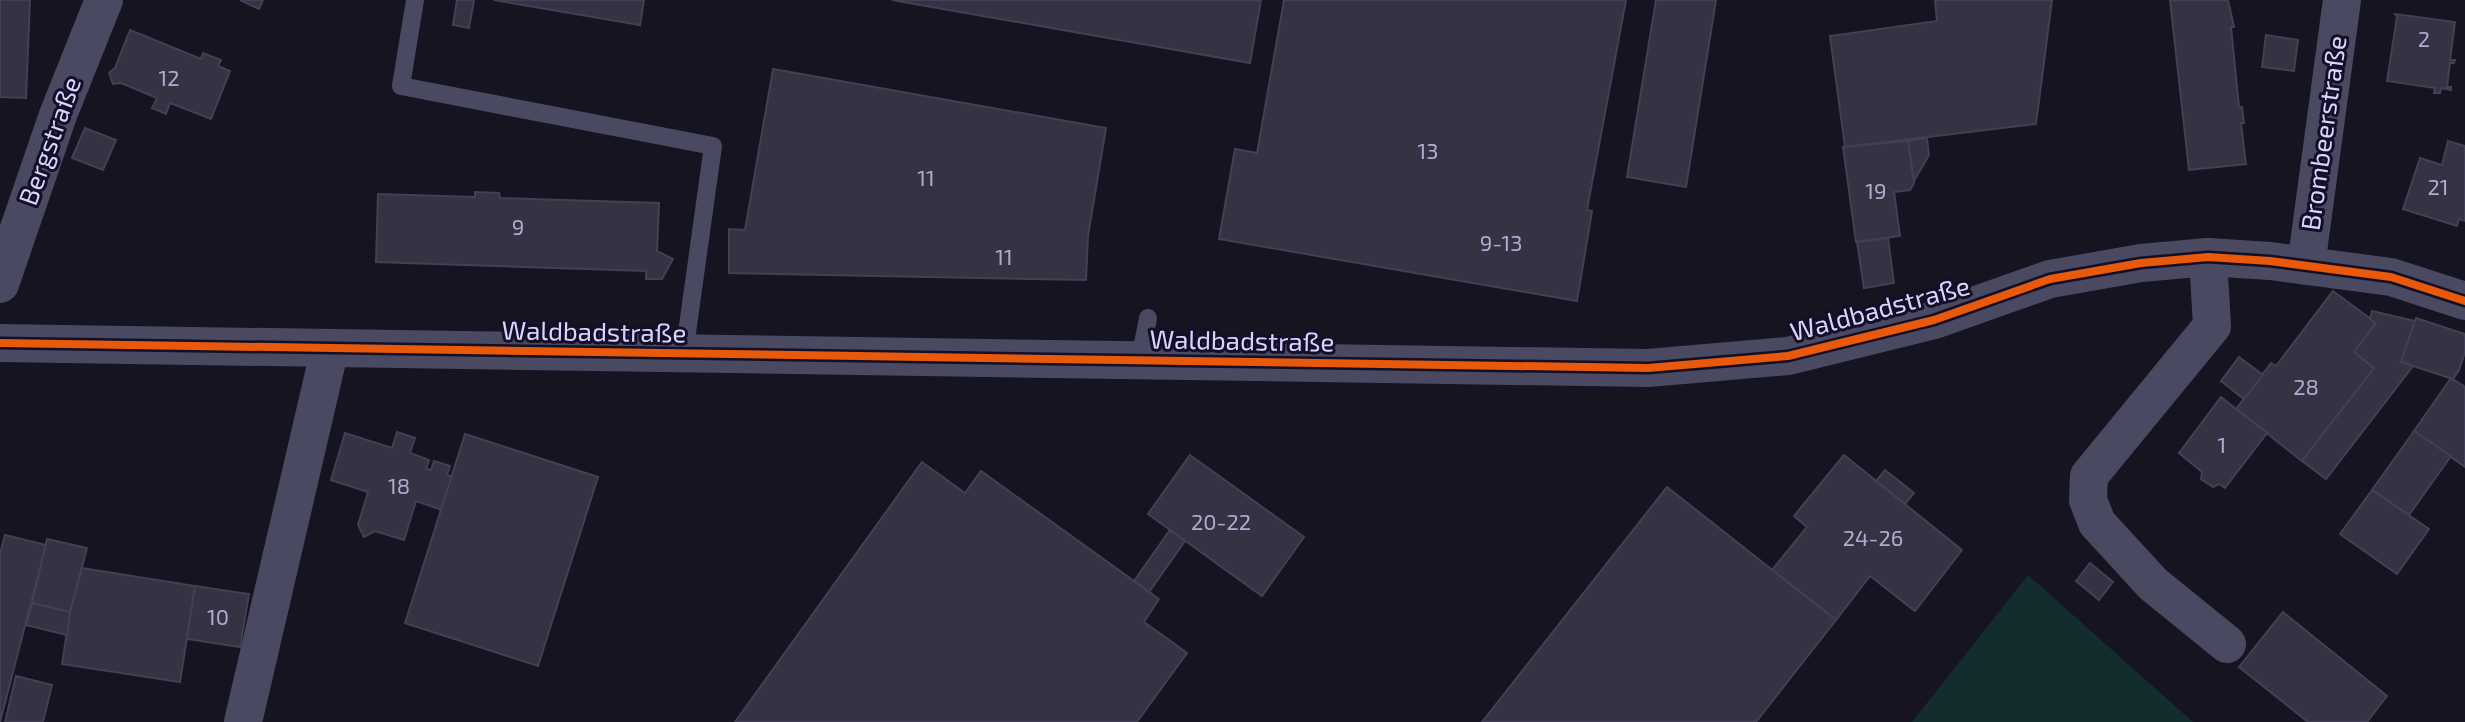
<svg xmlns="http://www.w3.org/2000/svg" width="2465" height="722" viewBox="0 0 2465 722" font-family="'Exo 2',sans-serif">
	<rect width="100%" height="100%" fill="#161421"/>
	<path fill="#132c2d" d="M2028 575 2193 722H1912Z"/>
	<g fill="#343243" stroke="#433f54" stroke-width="2">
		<path d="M0 0H30L26 98 0 97Z"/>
		<path d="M240 0H263L259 9Z"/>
		<path d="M457 0H474L469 28 453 25Z"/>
		<path d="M494 0H644L640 25Z"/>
		<path d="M892 0H1261L1250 63Z"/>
		<path d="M1284 0H1626L1587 210 1592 211 1577 301 1219 239 1235 149 1257 153Z"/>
		<path d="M1656 0H1716L1686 187 1627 177Z"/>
		<path d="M1935 0H2052L2036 124 1845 147 1830 36 1937 21Z"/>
		<path d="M2170 0H2228L2234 27H2231L2239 107H2242L2244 123H2241L2246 164 2189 170Z"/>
		<path d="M2395 14 2455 22 2450 60H2455L2454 63H2450L2447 87H2451V90L2441 88 2440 93H2434L2435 88 2387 81 2397 17Z"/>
		<path d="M130 30 201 59 203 53 221 60 218 66 230 71 211 119 170 103 166 114 152 108 157 98 121 83 113 84 109 73 115 68Z"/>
		<path d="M2266 35 2298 40 2294 71 2262 67Z"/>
		<path d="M773 69 1106 128 1088 236 1086 280 729 273V229L745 230Z"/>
		<path d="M85 128 116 140 103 170 72 158Z"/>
		<path d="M1927 138 1929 155 1914 181 1908 141Z"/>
		<path d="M1908 141 1914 183 1910 190 1894 192 1900 236 1856 242 1843 147Z"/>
		<path d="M2448 141 2465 146V221L2459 219 2457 226 2403 209 2420 158 2442 165Z"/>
		<path d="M475 192 499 193 500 198 659 203 657 251 673 259 662 279H646V271L376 262 378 194 475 197Z"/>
		<path d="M1888 238 1894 283 1864 288 1857 242Z"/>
		<path d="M2333 291 2376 323 2354 352 2374 368 2302 461 2236 409 2271 363 2276 366Z"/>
		<path d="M2372 311 2415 321 2401 362 2413 366 2326 479 2302 461 2374 368 2354 352 2376 323 2370 319Z"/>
		<path d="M2416 318 2465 334V352L2459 370 2453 379 2401 362Z"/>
		<path d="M2239 357 2263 375 2244 399 2221 381Z"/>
		<path d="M2451 378 2465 387V467L2414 431Z"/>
		<path d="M2221 397 2267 433 2225 488 2219 484 2213 487 2201 479 2202 472 2179 453Z"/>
		<path d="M2414 431 2451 456 2409 515 2372 490Z"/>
		<path d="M397 432 415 438 410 453 429 460 426 469 431 470 434 461 450 466 447 475 452 477 442 510 416 501 404 540 375 531 364 537 358 525 368 492 331 480 345 433 392 448Z"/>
		<path d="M465 434 598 477 538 666 405 623Z"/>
		<path d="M1190 455 1304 537 1262 596 1148 514Z"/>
		<path d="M1844 455 1962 550 1915 611 1870 576 1836 620 1772 570 1807 527 1794 516Z"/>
		<path d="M922 462 965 493 981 471 1159 599 1144 622 1187 653 1137 722H735Z"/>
		<path d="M1885 470 1914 493 1905 504 1876 481Z"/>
		<path d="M1667 487 1836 620 1756 722H1482Z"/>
		<path d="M2372 490 2429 529 2397 574 2340 534Z"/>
		<path d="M1170 530 1185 541 1149 592 1134 581Z"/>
		<path d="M5 535 46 545 0 722V554Z"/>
		<path d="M47 539 87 548 70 612 32 603Z"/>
		<path d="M2090 563 2113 582 2099 600 2076 581Z"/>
		<path d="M82 568 195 586 180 682 62 664 70 612Z"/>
		<path d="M195 586 249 594 240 647 187 639Z"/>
		<path d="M32 603 70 612 67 635 26 625Z"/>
		<path d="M2283 612 2387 696 2367 722H2308L2239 667Z"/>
		<path d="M16 676 52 685 43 722H5Z"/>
	</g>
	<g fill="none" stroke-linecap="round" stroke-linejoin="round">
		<g stroke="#4a4962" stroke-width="18">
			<path d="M415 0 401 86 713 146 684 354"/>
			<path d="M1140 359 1148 318"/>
		</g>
		<g stroke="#4a4962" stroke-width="38">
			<path d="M2208 257 2212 326 2089 476 2088 500 2097 523 2153 584 2227 644"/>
			<path d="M2306 266 2342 0"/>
			<path d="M0 284 58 115 104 0"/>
			<path d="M0 343 1648 368 1788 356 1934 320 2050 279 2141 263 2208 257 2270 261 2391 277 2465 301"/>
			<path d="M243 722 330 348"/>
		</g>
		<defs>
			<path id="cycleway" d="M0 343 1648 368 1788 356 1934 320 2050 279 2141 263 2208 257 2270 261 2391 277 2465 301"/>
		</defs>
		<use href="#cycleway" stroke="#130f26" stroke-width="13"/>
		<use href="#cycleway" stroke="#e8590c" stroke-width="8"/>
	</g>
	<g text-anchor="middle" stroke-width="6" stroke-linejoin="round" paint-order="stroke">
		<g font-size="22" fill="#b0acd0">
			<text x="2424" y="47">2</text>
			<text x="169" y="86">12</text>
			<text x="1428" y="159">13</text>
			<text x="926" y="186">11</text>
			<text x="2438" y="195">21</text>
			<text x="1876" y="199">19</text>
			<text x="518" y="235">9</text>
			<text x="1501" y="251">9-13</text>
			<text x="1004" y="265">11</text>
			<text x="2306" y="395">28</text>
			<text x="2222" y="453">1</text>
			<text x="399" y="494">18</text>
			<text x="1221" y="530">20-22</text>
			<text x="1873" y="546">24-26</text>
			<text x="218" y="625">10</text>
		</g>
		<g font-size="26" fill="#d9d4ff" stroke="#130f26">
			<text transform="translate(2324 133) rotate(-82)" y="9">Brombeerstraße</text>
			<text transform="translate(50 141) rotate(-70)" y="9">Bergstraße</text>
			<text transform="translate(1880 309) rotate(-15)" y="9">Waldbadstraße</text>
			<text transform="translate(594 332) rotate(1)" y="9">Waldbadstraße</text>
			<text transform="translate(1242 341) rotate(1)" y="9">Waldbadstraße</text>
		</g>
	</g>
</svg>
